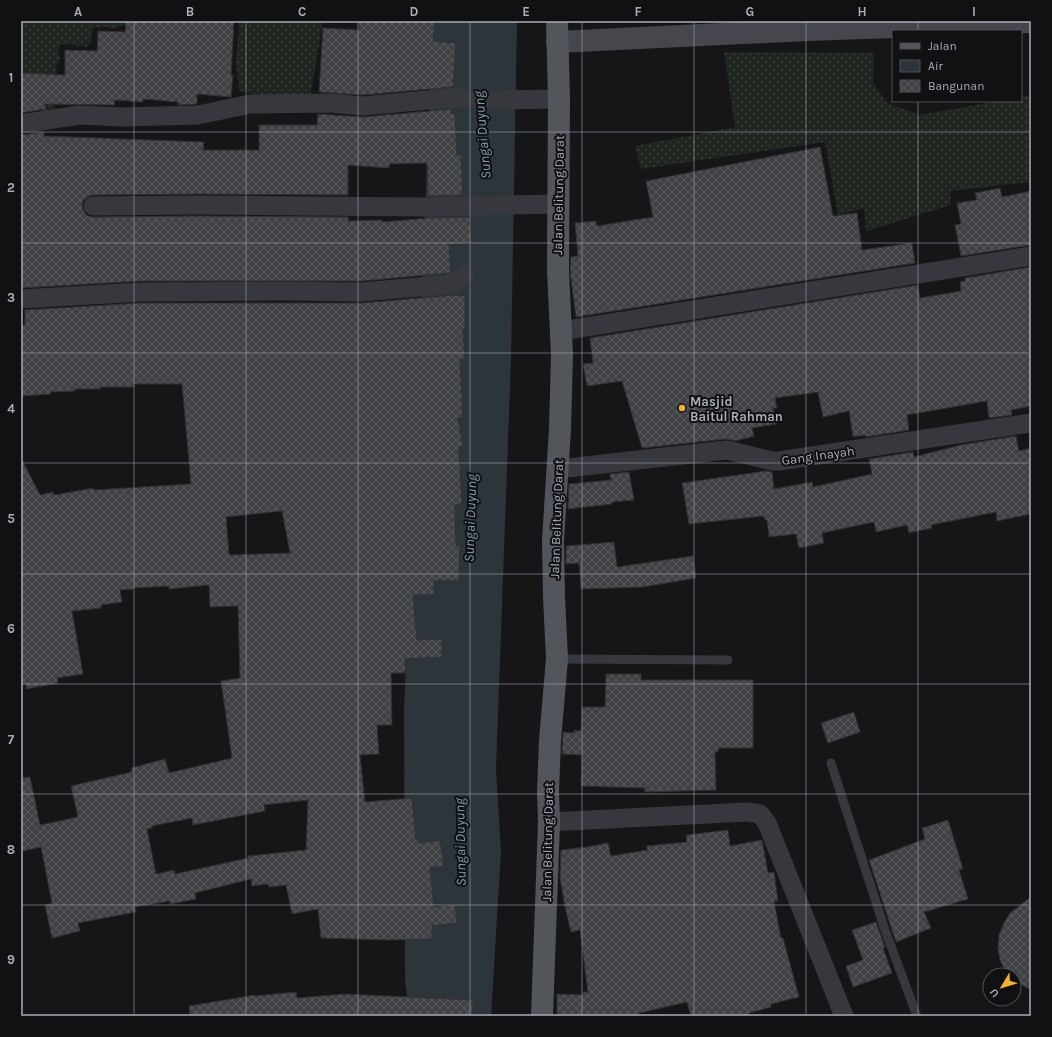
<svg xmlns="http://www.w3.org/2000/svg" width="1052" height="1037" viewBox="0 0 1052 1037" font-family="Karla,sans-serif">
	<defs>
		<pattern id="grass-dots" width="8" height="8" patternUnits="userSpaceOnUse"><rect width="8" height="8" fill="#1e261f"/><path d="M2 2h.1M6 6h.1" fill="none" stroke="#3c433d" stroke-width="1.8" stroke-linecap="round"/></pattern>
		<pattern id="building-cross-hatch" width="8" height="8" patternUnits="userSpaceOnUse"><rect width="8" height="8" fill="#404145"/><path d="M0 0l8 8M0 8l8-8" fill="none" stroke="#595a5e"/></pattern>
	</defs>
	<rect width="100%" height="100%" fill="#161618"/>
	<g fill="url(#grass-dots)">
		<path d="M21 21H171L125 25 112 29 107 27H96L92 31 91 41 86 47 67 44 60 45 58 51 60 59 56 68 58 90 54 112 42 114 40 105 21 77Z"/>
		<path d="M237 21H323L309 104 239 91 236 63 239 27Z"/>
		<path d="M724 52 874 53 873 82 886 102 919 115 999 101H1021V97L1031 95V182L950 191 951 205 866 231 864 208 838 215 825 142 641 169 635 146 735 127Z"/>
	</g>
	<path fill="#2c353c" d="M433 21H517L511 359 496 769 501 852 491 1016H410L405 980 404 710Z"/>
	<g fill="url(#building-cross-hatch)" stroke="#303034" fill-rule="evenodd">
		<path d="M126 21H234L231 75H233L231 97 197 94V104L178 105V102L143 99V102L115 100 114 105 45 104V109L21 113V73L65 75V50L97 51 98 31 125 32Z"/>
		<path d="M359 21H435L433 41 456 43 453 87 362 95 319 92 323 28 359 30Z"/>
		<path d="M452 109 451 113H455L457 155H461L463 195 428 196 427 163 389 164V168L348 165V195L198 194 93 195 87 197 83 201 82 206 84 212 88 216 93 217 198 216 348 217V221L382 220V222L429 218 469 217 472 243 449 245 451 272 448 273 362 281H141L21 288V135L44 132V136L204 142 203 150H259V125H317L318 114 363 117Z"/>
		<path d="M820 147 833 216 857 213 862 250 912 243 915 263 576 317 570 271 571 257 578 256 575 223 596 221 597 226 653 217 646 181Z"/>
		<path d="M1000 188 1002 197 1031 191V245L961 256 955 225 961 224 957 203 977 200 975 193Z"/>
		<path d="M1031 267V406L1011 410 1012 415 989 418 987 401 907 415 909 430 866 437 865 435 853 437 849 411 823 417 818 392 775 398 777 408H773L776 424 752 428 754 436 735 441 726 439 642 448 622 381 587 386 583 364 593 363 590 338 918 285 920 298 961 291 960 282 965 281V278Z"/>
		<path d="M454 295 465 296V329H463L465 359 460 360 463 418H458L463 446 459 447 462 505H455L456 545H460L459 581H434V595H413L417 640 442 639V657L405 659 406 673H391L392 725H377L379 754 360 755 365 802 412 798 416 840H419V843L440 840 444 866 430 868 434 907 455 904 457 923 432 926V939L390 940 321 938 318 909 292 914 286 885 269 887 268 884 252 886 251 879 195 893 196 899 170 904V901L135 907 136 912 78 923 80 931 52 938 45 905 52 903 41 847 23 851 21 839V778L30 777 40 825 78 817 71 786 132 772 131 768 165 759 169 773 232 758 221 681 240 678 238 606 210 607 209 585 169 589V586L134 588V589L120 590 122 602 101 605V608L72 611 83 674 57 678 58 683 26 689V684L21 685V458L40 495 53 492 54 495 94 488V490L191 484 182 384H134V387H100V389H75V391L50 392 51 394 21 396V326L25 325V310L141 303H362ZM282 511 290 553 229 555 226 517ZM308 800 306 850 248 856V858L175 874 174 870 156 874 147 829 152 828V826L192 818 193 825 265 811 264 805Z"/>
		<path d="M1016 436 1019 451 1031 448V514L997 521 996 512 931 525 932 528 909 533 907 525 876 532 874 522 822 533 824 543 799 548 796 534 769 537 767 520H765L764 516 689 524 682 483 766 471 772 472 774 489 812 482 813 487 872 474 869 459 913 452 914 457 961 445Z"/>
		<path d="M629 472 634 500 612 502V504L568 509 569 484 611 480 610 474Z"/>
		<path d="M614 542 617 567 693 556 696 578 643 587 581 589 579 563 566 564V546Z"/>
		<path d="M606 674H641V680H753V748H719L718 752H715L716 790 645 792V788L581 786 582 755 562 754 563 732 574 733V730L581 731 582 707H605Z"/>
		<path d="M854 712 860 732 828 743 821 723Z"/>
		<path d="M948 820 963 869 959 870 968 899 924 912 931 928 896 942 869 860 925 839 922 828Z"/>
		<path d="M728 830 730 846 762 840 768 873 774 872 778 901H774L781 938H783L799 997 771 1004V1007L749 1013 750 1016H691L687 1002 639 1013V1016H557V994L583 995V992H588L580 930 571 932 565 907 560 877 561 850 587 847 608 843 611 856 647 850V846L687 842 686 835Z"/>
		<path d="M1031 897V990L1016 981 1014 980V975H1010L1006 972 1000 960 998 948 999 935 1004 923 1010 913Z"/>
		<path d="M876 922 885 947 883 948 892 973 853 987 846 966 863 960 852 930Z"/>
		<path d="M296 992 297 998 344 994 473 1000V1016H190L189 1006 255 995V996Z"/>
	</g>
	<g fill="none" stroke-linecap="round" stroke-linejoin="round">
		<g stroke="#37383d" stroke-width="9">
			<path d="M557 659 728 660"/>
			<path d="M831 763 885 930 917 1016"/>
		</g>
		<g stroke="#37383d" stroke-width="19">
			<path d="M21 124 79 115 122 117 198 115 250 104 331 103 362 106 450 98 497 100 559 99"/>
			<path d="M93 206 198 205 423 207 557 204"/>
			<path d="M21 299 141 292 284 291 362 292 452 284 460 279 465 274"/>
			<path d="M561 331 1031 256"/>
			<path d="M558 469 727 450 772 461H779L1031 423"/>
			<path d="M549 822 747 812 760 814 767 823 844 1016"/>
		</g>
		<path stroke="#45474d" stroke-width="22" d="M557 42 808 30 1031 22"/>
		<path stroke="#53555c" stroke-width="22" d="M542 1016 549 822 548 792 550 740 557 659 554 596 553 541 560 429 562 355 558 271 559 99 557 21"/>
	</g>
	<path fill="none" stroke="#a8adb8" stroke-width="1" stroke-opacity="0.55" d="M134 21V1016M246 21V1016M358 21V1016M470 21V1016M582 21V1016M694 21V1016M806 21V1016M918 21V31M918 101V1016M21 132H1031M21 243H1031M21 353H1031M21 463H1031M21 574H1031M21 684H1031M21 794H1031M21 905H1031"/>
	<circle fill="#f2b134" stroke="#111113" stroke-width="1.5" cx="682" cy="408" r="4"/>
	<g text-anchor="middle" stroke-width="4" stroke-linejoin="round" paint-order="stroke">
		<g font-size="13" fill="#a8adb8" stroke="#111113">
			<text transform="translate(558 195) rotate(-89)" y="5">Jalan Belitung Darat</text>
			<text transform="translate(818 455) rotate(-8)" y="5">Gang Inayah</text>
			<text transform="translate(556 519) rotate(-88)" y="5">Jalan Belitung Darat</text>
			<text transform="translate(547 842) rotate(-89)" y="5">Jalan Belitung Darat</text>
		</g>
		<g font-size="13" font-weight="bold" fill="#a8adb8" stroke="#111113" text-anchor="start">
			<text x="690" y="406">Masjid<tspan x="690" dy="15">Baitul Rahman</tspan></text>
		</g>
		<g font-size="14" font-style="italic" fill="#7f9bb3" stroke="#111113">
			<text transform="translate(482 135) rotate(-95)" y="5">Sungai Duyung</text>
			<text transform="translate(470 518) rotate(-88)" y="5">Sungai Duyung</text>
			<text transform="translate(460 842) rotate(-91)" y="5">Sungai Duyung</text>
		</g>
	</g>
	<rect width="1052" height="1037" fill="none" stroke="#111113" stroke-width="44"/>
	<rect x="892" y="30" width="130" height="72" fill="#111113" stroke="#4d4f55"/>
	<rect x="900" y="43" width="20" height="6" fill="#53555c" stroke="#4d4f55"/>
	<text x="928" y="50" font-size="12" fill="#a8adb8">Jalan</text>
	<rect x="900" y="60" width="20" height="12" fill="#2c353c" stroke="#4d4f55"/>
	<text x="928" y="70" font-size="12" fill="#a8adb8">Air</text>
	<rect x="900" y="80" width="20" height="12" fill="url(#building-cross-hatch)" stroke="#4d4f55"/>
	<text x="928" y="90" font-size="12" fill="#a8adb8">Bangunan</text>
	<g transform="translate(1002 987) rotate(232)"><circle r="19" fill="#111113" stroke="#4d4f55"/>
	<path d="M0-3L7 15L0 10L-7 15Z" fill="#f2b134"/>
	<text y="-6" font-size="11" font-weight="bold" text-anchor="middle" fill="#a8adb8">U</text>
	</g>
	<rect x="22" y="22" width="1008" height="993" fill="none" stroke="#a8adb8" stroke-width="1.5"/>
	<g font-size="13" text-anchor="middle" font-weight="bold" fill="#a8adb8">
		<text x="78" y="16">A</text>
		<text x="190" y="16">B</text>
		<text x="302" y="16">C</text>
		<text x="414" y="16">D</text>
		<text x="526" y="16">E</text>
		<text x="638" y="16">F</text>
		<text x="750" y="16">G</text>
		<text x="862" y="16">H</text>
		<text x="974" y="16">I</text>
		<text x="11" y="82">1</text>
		<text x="11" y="192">2</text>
		<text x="11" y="302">3</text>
		<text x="11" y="413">4</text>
		<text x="11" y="523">5</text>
		<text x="11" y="633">6</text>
		<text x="11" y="744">7</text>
		<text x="11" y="854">8</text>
		<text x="11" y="964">9</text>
	</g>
</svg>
